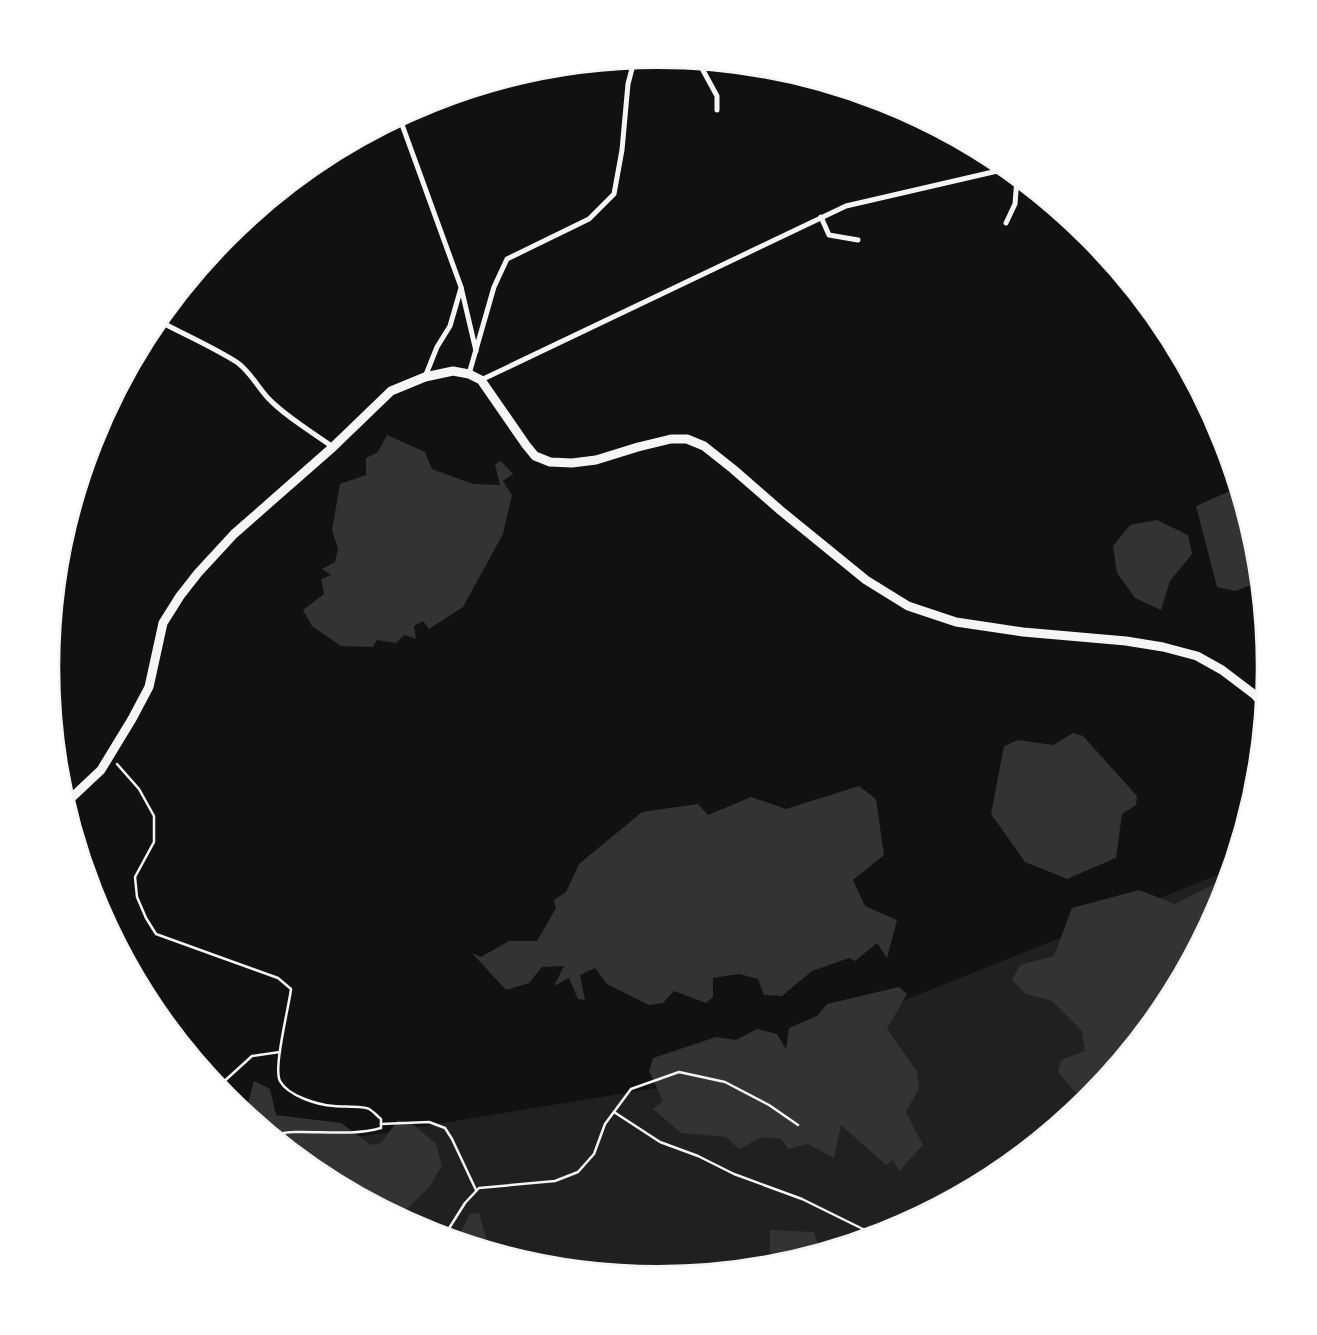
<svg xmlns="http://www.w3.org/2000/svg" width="1317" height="1335" viewBox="0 0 1317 1335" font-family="Rubik,sans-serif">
	<rect width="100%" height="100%" fill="#111"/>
	<path fill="#202020" d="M1230 870 1221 901 1164 1006 1089 1098 996 1174 891 1230 777 1264 658 1276 540 1264 425 1230 320 1173 289 1148 705 1080Z"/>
	<g fill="#333">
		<path d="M387 435 425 452 432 469 473 484 500 485 495 464 501 461 513 474 503 481 512 495 503 534 463 607 429 629 423 621 414 626 416 639 404 635 396 643 377 640 373 647 341 646 312 626 303 610 324 594 321 579 331 575 322 569 335 562 338 549 332 530 340 484 366 475V458L378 452Z"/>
		<path d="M1237 488 1255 549 1259 582 1235 591 1217 587 1196 506Z"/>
		<path d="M1157 520 1188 535 1192 554 1170 581 1161 610 1135 598 1117 573 1113 546 1130 525Z"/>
		<path d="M1073 733 1083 736 1137 796 1136 805 1122 814 1116 858 1067 879 1025 862 991 814 1004 746 1018 740 1053 745Z"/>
		<path d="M859 786 876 799 884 855 853 880 865 906 897 920 887 958 877 943 855 961 849 958 812 971 782 996 764 995 758 979 739 974 713 978V997L706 1003 674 991 663 1003 649 1005 607 984 595 968 580 975 585 1000 578 999 569 978 554 986 564 966 542 967 529 983 506 990 472 953 481 957 509 941H537L556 908 554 900 566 892 579 864 642 812 698 804 708 815 751 797 786 809Z"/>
		<path d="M1222 880 1226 882 1221 901 1164 1006 1095 1090 1075 1092 1058 1072 1061 1060 1085 1051 1082 1031 1052 1001 1026 994 1012 980 1020 965 1054 956 1072 908 1139 890 1175 904Z"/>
		<path d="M899 987 907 994 887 1029 917 1071 919 1088 906 1112 923 1145 899 1171 893 1160 886 1165 841 1125 834 1158 808 1144 788 1149 781 1139 763 1137 739 1149 726 1137 681 1133 653 1109 663 1101 649 1071 653 1058 716 1037 736 1040 757 1029 777 1034 786 1049 789 1028 817 1016 827 1004Z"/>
		<path d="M254 1081 270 1089 276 1115 341 1123 371 1145 381 1143 398 1120 414 1125 436 1144 442 1166 429 1187 400 1216 320 1173 234 1103H248Z"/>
		<path d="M479 1213 489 1249 453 1238 460 1233 470 1214Z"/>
		<path d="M770 1230 814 1232 821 1251 781 1263 770 1252Z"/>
	</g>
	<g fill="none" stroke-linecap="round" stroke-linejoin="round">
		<g stroke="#f5f5f5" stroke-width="2.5">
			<path d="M1261 686 1266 679"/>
			<path d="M117 764 139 789 154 816V842L135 877 137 897 146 918 156 934 278 978 291 989C289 1007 273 1068 280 1081 288 1096 318 1105 334 1106 342 1107 364 1106 369 1109 373 1111 377 1116 381 1119V1128C352 1136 322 1131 293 1132 286 1132 280 1134 273 1135"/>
			<path d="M219 1086 252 1056 280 1052"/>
			<path d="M614 1112 660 1142 698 1156 734 1174 802 1199 875 1235"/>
			<path d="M381 1124 429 1122 445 1128 452 1139 476 1190"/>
			<path d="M440 1234 448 1230 465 1203 479 1188 555 1181 578 1172 594 1154 605 1124 631 1089 679 1072 725 1082 769 1105 798 1125"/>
		</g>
		<g stroke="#f5f5f5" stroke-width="5">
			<path d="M699 63 717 96V110"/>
			<path d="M400 119 461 287 476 351"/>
			<path d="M821 217 829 235 858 240"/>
			<path d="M1006 223 1015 204 1017 178"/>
			<path d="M159 321C185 335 213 347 238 363 251 373 257 386 268 398 286 417 312 432 333 447"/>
			<path d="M469 374 494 287 507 259 589 219 614 194 622 150 628 84 634 61"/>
			<path d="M425 377 437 347 450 326 461 288"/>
			<path d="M481 380 846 206 1006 169"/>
		</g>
		<path stroke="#f5f5f5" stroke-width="9" d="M67 802 101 770 132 719 149 687 163 623 180 596 198 573 234 534 333 447 391 391 425 377 453 371 469 374 481 380 526 445 535 456 550 462 572 463 596 460 638 447 671 439H687L704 446 733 469 780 510 866 580 908 606 956 622 1023 632 1126 641 1163 647 1197 656 1222 670 1255 695 1263 704"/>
	</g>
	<path d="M0 0H1317V1335H0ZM59 667a599 599 0 1 1 1198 0a599 599 0 1 1-1198 0Z" fill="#fff" fill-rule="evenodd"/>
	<path fill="none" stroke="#f5f5f5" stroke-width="2.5" d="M59 667a599 599 0 1 1 1198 0a599 599 0 1 1-1198 0Z"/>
</svg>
